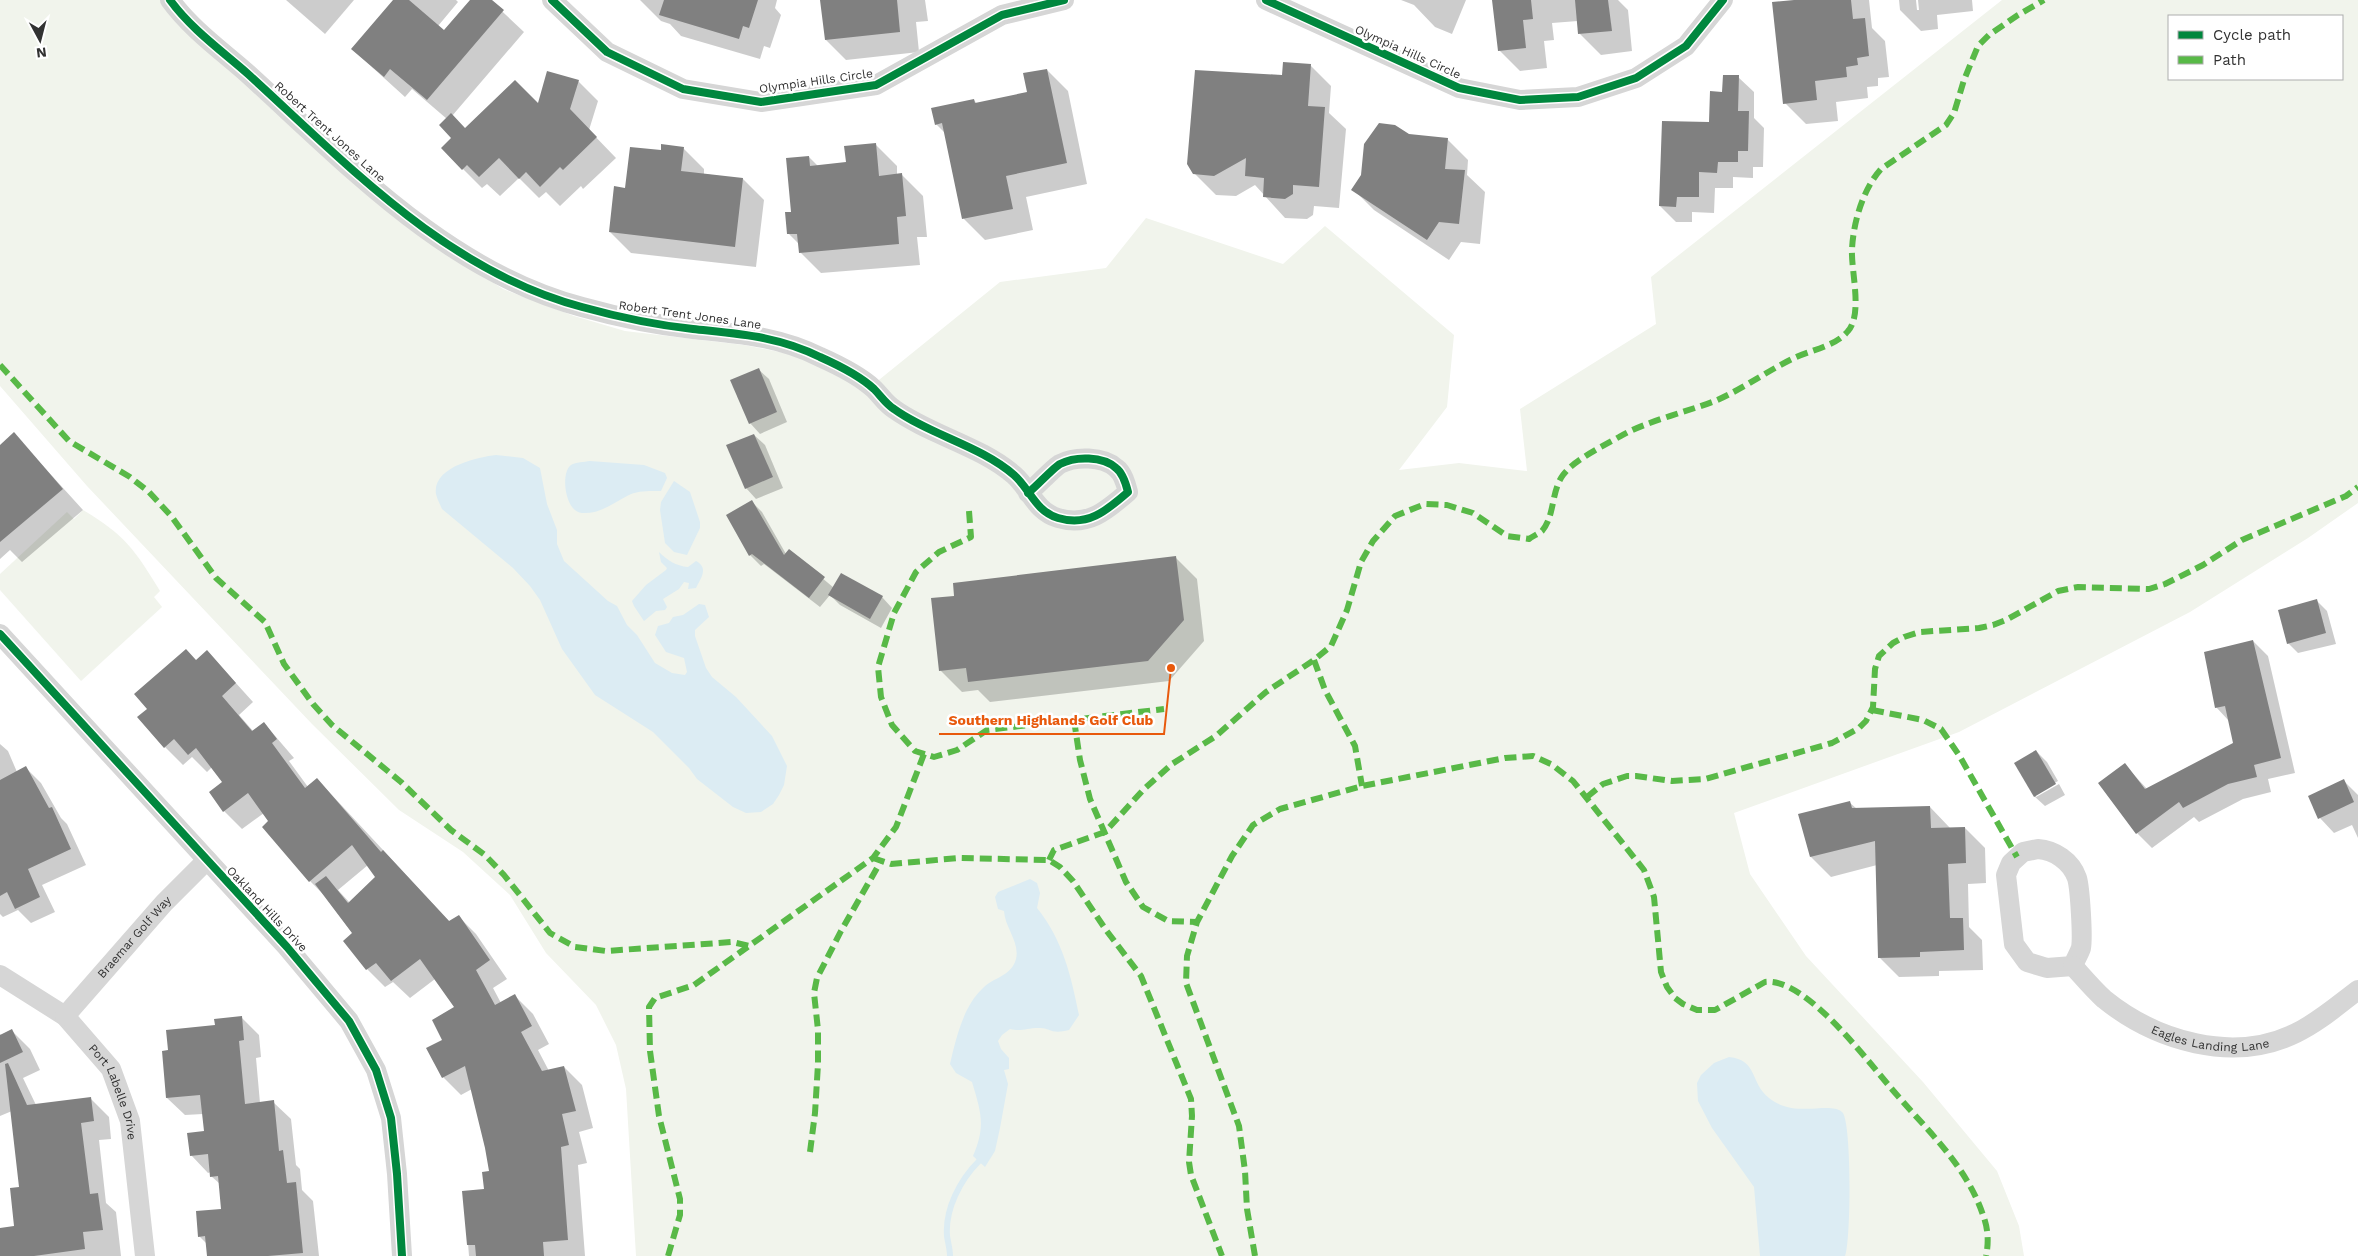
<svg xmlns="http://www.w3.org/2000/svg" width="2358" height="1256" viewBox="0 0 2358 1256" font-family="'Work Sans',sans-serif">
	<rect width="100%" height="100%" fill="#fff"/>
	<g fill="#f1f4ec" fill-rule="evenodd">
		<path d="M0 0H161L443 250 503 289 574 316 625 331 744 345 799 356 843 377 864 392 1000 282 1106 268 1146 218 1283 264 1325 226 1454 335 1447 407 1399 470 1459 463 1527 471 1520 409 1656 324 1651 277 2002 0H2358V503L2308 538 2190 612 1959 732 1734 813 1750 874 1806 956 1923 1082 1997 1171 2019 1226 2024 1256H636L626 1089 616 1045 596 1005 546 953 510 895 463 852 399 810 312 724 87 486 0 386ZM2169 16H2342V79H2169Z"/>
		<path d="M83 510C125 535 135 550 160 591L154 597 162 607 81 681 0 590V574L67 512 74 519Z"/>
	</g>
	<g fill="#dcecf3">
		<path d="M496 455 523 458 540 468 547 504 557 530V544L564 561 608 601 617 606 627 625 637 635 655 663 672 673 685 675 687 672 684 658 666 652 655 635 658 626 669 623 673 617 683 615 699 604 705 605 709 617 695 630V636L706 668 712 677 736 697 772 736 787 766 784 785 779 795 773 804 761 812 746 813 733 807 697 779 689 768 653 732 595 695 562 649 540 600 530 586 513 568 442 509C440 504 437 499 436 494 432 467 478 457 496 455Z"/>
		<path d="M590 461 644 465 665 473 667 478 661 491C650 491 638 490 627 496 612 504 600 514 582 513 565 512 560 473 571 465 576 462 584 462 590 461Z"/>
		<path d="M674 481 690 492 700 522V528L687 555 674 552 665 543 660 510 661 502Z"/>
		<path d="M659 552C667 560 676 566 688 567L696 561C709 568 701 578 696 588L688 589 689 583 684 582 679 589 663 599 667 607 665 610 656 611 644 621 634 606 632 601 646 585 666 570 667 568 661 562Z"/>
		<path d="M1030 879 1037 883 1040 893 1037 908C1063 940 1071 976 1079 1015L1069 1030C1050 1035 1050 1027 1038 1028 1027 1028 1021 1032 1010 1029L1002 1035 998 1041 1001 1049 1009 1058V1069L1004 1070 1008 1084 1000 1128 995 1151 985 1167 973 1156C986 1126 981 1112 972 1082L956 1073 950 1064C956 1039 963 1007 982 989 993 977 1011 977 1016 959 1020 942 1005 928 1004 911L998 909 995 897 998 892Z"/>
		<path d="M1729 1057C1758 1060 1750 1083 1769 1098 1795 1119 1829 1101 1842 1112 1852 1119 1851 1242 1845 1256H1760L1754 1187 1712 1128 1698 1101 1697 1083 1701 1075 1714 1063Z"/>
	</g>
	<g fill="#0003" fill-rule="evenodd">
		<path d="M286 0H354L325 34Z"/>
		<path d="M394 0H456L458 2 438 26 445 32 472 0H490L524 32 452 116 465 129 539 105 578 81 598 101 589 130 616 158 583 189 581 186 560 206 546 192 539 198 519 178 500 196 487 184 482 188 463 169 447 119 412 89 405 97 352 49Z"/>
		<path d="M640 0H777L775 8 781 15 770 48 764 46 760 59 681 36 670 24 661 21Z"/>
		<path d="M821 0H925L928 21 916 22 919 52 846 60 826 40Z"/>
		<path d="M1401 0H1466L1452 34 1435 27 1414 5Z"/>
		<path d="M1494 0H1618L1628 10 1632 51 1601 55 1580 34 1578 21 1552 23 1554 40 1544 41 1547 68 1520 71 1499 50Z"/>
		<path d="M1806 0H1869L1872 28 1885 41 1889 77 1878 78V86L1867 87 1868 98 1836 102 1838 121 1806 124 1785 103Z"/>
		<path d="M1899 0H1916L1917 10H1919L1918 0H1972L1973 11 1937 15 1938 29 1921 31 1900 10Z"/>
		<path d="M1310 65 1331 86 1329 113 1346 129 1339 208 1314 206 1313 215 1307 219 1285 218 1255 185 1236 196 1216 195 1194 173 1283 77Z"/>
		<path d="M1047 70 1068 91 1087 184 1026 197 1033 230 985 240 964 219 946 134 936 124 974 100 977 104 1029 93Z"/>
		<path d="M1738 77 1754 92V118L1764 128 1763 167H1753V178L1733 177V188H1715L1714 213 1692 212V222H1676L1660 206 1711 124 1723 93Z"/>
		<path d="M1408 135 1447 139 1468 160 1467 175 1485 192 1480 244 1461 242 1449 260 1374 210 1353 189 1362 175Z"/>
		<path d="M876 145 897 166V175H902L923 196 927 237H917L920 265 821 273 800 252V245L789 234 809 157 818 166 847 164Z"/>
		<path d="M683 148 704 169V174L743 179 764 200 756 267 631 253 610 232 626 189 662 151Z"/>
		<path d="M758 369 769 379 787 422 760 434 750 423Z"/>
		<path d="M14 434 83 510 22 562 10 550 0 559V446Z"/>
		<path d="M754 435 765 445 783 488 756 499 746 488Z"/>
		<path d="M752 502 762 512 786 554 789 550 834 588 882 597 892 608 881 628 840 605 830 595 820 607 764 564 761 566 750 555 728 516Z"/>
		<path d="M1176 558 1197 579 1204 641 1169 681 990 702 978 690 962 692 941 671 955 597Z"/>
		<path d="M2317 601 2327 611 2336 644 2298 653 2288 643Z"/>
		<path d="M2253 641 2268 656 2295 773 2268 779 2271 792 2243 799 2199 822 2194 817 2152 848 2137 833 2125 765 2147 789 2235 743 2229 721 2216 707Z"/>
		<path d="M207 651 253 702 239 715 253 731 264 723 294 758 289 761 308 787 317 779 450 922 458 916 476 934 507 979 493 988 501 1003 515 996 533 1014 549 1044 538 1050 549 1071 564 1067 582 1085 593 1128 579 1132 587 1163 578 1165 585 1256H469L464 1192 485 1190 491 1172 472 1089 461 1095 443 1077 444 1041 456 1008 435 979 410 998 393 982 385 987 367 969 345 941 353 934 324 895 310 881 264 813 242 829 224 811 223 782 212 767 207 772 192 757 183 765 165 747 197 661ZM368 865 377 877 350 903 338 890Z"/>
		<path d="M0 744 8 751 17 772 26 768 41 783 61 818 67 824 86 865 42 885 55 912 31 923 18 910 3 917 0 914Z"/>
		<path d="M2036 751 2047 762 2058 781 2036 794V797L2059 784 2065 795 2045 806 2034 796Z"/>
		<path d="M2344 781 2358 795V838L2352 825 2334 833 2320 818Z"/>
		<path d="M1849 802 1857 809 1930 807 1950 828H1965L1985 848 1986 883 1968 884 1969 927 1982 940 1983 970 1939 971V976L1899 977 1879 957 1877 865 1831 877 1811 857 1800 815Z"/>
		<path d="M242 1018 259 1035 261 1057 256 1058 260 1103 273 1102 291 1119 296 1165 300 1169 302 1190 313 1201 319 1256H208L207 1244 199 1236 222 1210 220 1184 211 1176V1172L208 1173 191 1155 205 1132 203 1114 185 1115 167 1098 169 1051 216 1026Z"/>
		<path d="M12 1031 30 1049 40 1070 23 1078 36 1105 91 1099 109 1117 111 1139 99 1140 106 1203 116 1212 121 1256H0V1229L24 1225 12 1111 0 1116V1034L2 1036Z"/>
	</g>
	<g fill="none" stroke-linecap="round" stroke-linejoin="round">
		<path stroke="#dcecf3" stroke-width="6" d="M950 1256C950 1249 948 1243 947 1236 945 1209 960 1180 979 1161"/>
	</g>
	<g fill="#808080">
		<path d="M393 0H409L444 30 470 0H492L504 10 427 100 390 69 384 77 351 49Z"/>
		<path d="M664 0H758L749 28 743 26 739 39 659 15Z"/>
		<path d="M820 0H897L900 32 825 40Z"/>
		<path d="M1492 0H1531L1533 19 1523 20 1526 48 1498 51Z"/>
		<path d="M1575 0H1608L1612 31 1578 34Z"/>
		<path d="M1794 0H1851L1853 19 1865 18 1869 56 1857 58 1858 65 1846 67 1847 77 1815 81 1817 100 1783 104 1772 2Z"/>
		<path d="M1283 62 1311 64 1308 106 1325 107 1319 187 1293 185V194L1285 199 1263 197 1264 178 1245 176 1246 158 1214 176 1193 174 1187 164 1195 70 1282 75Z"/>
		<path d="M1047 69 1067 163 1006 176 1013 209 962 219 942 123 935 125 931 108 974 99 975 103 1027 92 1023 73Z"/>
		<path d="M547 71 579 80 570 109 597 137 563 170 560 167 540 187 526 172 519 179 499 158 479 177 467 165 462 170 441 148 451 138 439 125 451 113 465 128 515 80 538 103Z"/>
		<path d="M1723 75H1739L1738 111H1749L1748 151H1738V162H1718L1717 173 1699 172V197H1677L1676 207 1659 206 1662 121 1709 122 1710 91 1722 92Z"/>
		<path d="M1379 123 1395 125 1409 134 1448 138 1445 169 1465 170 1459 224 1439 222 1427 240 1351 190 1361 175 1364 144Z"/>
		<path d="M876 143 879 176 902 173 906 216 897 217 899 244 799 253 797 234H787L785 212H791L786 158 809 156 810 166 846 162 844 146Z"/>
		<path d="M661 144 684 147 681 171 743 178 735 247 609 232 614 186 625 188 630 147 661 150Z"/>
		<path d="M759 368 777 412 749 424 730 380Z"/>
		<path d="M14 432 63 489 0 542V445Z"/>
		<path d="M754 434 773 477 745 489 726 445Z"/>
		<path d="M752 500 784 555 789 549 825 577 809 598 752 554 749 556 726 515Z"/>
		<path d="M1176 556 1184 620 1148 661 968 682 966 668 939 671 931 598 954 596 953 583Z"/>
		<path d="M841 573 883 596 870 619 828 595Z"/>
		<path d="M2317 599 2326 633 2287 644 2278 610Z"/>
		<path d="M2253 640 2281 758 2254 765 2257 777 2228 784 2183 808 2179 802 2136 834 2098 783 2125 763 2145 789 2233 743 2225 706 2215 708 2204 652Z"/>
		<path d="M186 649 196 660 207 650 236 683 222 696 252 731 264 722 277 739 272 743 305 788 317 778 381 852 383 850 449 921 459 915 490 960 476 970 495 1005 515 994 532 1026 521 1032 542 1071 564 1066 576 1111 562 1114 569 1145 561 1147 568 1240 543 1242 544 1256H476L475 1245H467L462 1191 484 1189 482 1172 489 1171 485 1148 465 1066 442 1078 426 1048 442 1040 432 1020 454 1007 420 959 391 981 376 963 366 970 343 941 352 933 315 884 326 876 348 903 375 877 352 845 309 882 262 827 268 821 248 793 223 812 209 792 222 782 196 748 188 755 174 739 164 748 137 717 147 709 134 694Z"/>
		<path d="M2036 750 2056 784 2034 797 2014 763Z"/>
		<path d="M26 766 49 808 52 807 71 849 28 869 40 897 15 909 7 892 0 896V780Z"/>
		<path d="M2344 779 2354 802 2318 819 2308 796Z"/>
		<path d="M1850 801 1852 808 1930 806 1931 828 1965 827 1966 863 1948 864 1950 918H1963L1964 950 1920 952V957L1878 958 1875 841 1810 857 1798 814Z"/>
		<path d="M242 1016 244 1040 239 1041 245 1104 274 1100 279 1151 283 1150 287 1183 296 1182 303 1253 268 1256H207L205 1236 198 1237 196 1211 221 1209 218 1176 210 1177 208 1154 190 1156 187 1133 204 1131 200 1095 166 1098 162 1051 168 1050 166 1030 215 1025 214 1019Z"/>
		<path d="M12 1029 23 1052 0 1063V1035Z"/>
		<path d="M8 1063 27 1105 91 1097 94 1121 81 1123 90 1194 98 1193 103 1230 83 1232 85 1249 34 1256H0V1228L14 1226 10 1188 19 1187 5 1064Z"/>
	</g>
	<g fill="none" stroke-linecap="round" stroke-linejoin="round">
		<g stroke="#d6d6d6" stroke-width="20">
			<path d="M170 0C191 29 222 51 248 74 347 164 448 272 582 307 618 317 656 325 693 329 739 334 778 336 820 357 838 365 859 375 874 389 881 396 886 404 894 409 930 435 981 446 1014 475 1030 489 1035 511 1058 518 1088 527 1106 511 1128 492 1126 484 1123 473 1116 468 1103 456 1075 456 1060 464 1053 468 1036 487 1028 493"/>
			<path d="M552 0 607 52 683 89 761 102 876 85 1002 15 1064 0"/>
			<path d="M1266 0 1459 88 1520 100 1578 97 1636 78 1686 46 1723 0"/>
			<path d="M0 634 287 947 349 1021 376 1070 391 1118 397 1174 402 1256"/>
			<path d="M2038 849C2054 850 2071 861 2077 878 2080 888 2083 937 2081 948 2079 954 2075 960 2073 966L2047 968 2027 962 2014 944 2006 875 2011 863 2023 852Z"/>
			<path id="s1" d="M2073 966C2083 977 2093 989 2104 999 2156 1041 2233 1064 2296 1033 2319 1022 2338 1005 2358 990"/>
			<path id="s2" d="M0 975 65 1016 111 1069 130 1121 145 1256"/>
			<path id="s3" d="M65 1016 164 903 207 860"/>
		</g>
		<g stroke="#58b947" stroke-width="6" stroke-dasharray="12 6" stroke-linecap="butt">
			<path d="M0 365 69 441 130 477 149 492 172 517 216 578 265 622 284 664 313 704 332 725 401 782 451 830 485 855 504 875 550 933 575 947 606 951 732 942 750 946"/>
			<path d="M969 511 971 537 939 552 916 572 894 613 878 667 881 697 892 725 915 751 934 757 957 750 987 730 1164 709"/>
			<path d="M1314 660 1325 690 1355 746 1362 786"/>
			<path d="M1872 710 1923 720 1941 729 1959 755 2017 857"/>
			<path d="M1074 720 1080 760 1090 799 1126 882 1143 907 1168 921 1197 922"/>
			<path d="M1587 797 1603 784 1627 776H1636L1672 781 1705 779 1832 743 1859 728 1866 721 1873 707 1875 669 1879 656 1893 643 1904 637 1920 632 1979 628 1993 625 2006 620 2058 591 2078 587 2149 589 2165 584 2203 565 2242 540 2346 496 2358 487"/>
			<path d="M873 858 891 864 959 858 1049 860 1060 867 1073 881 1106 930 1141 976 1191 1099 1192 1116 1189 1162 1191 1175 1222 1256"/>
			<path d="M1049 860 1054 850 1105 832 1144 789 1172 764 1216 736 1266 692 1314 660 1331 646 1347 610 1361 562 1373 541 1395 516 1425 504 1447 505 1473 513 1507 536 1529 539C1533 536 1538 534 1542 531 1555 516 1551 491 1563 475 1574 460 1603 446 1619 437 1644 422 1686 412 1715 401 1743 389 1767 371 1794 358 1811 350 1836 346 1848 331 1863 314 1851 271 1852 250 1853 223 1863 189 1881 169L1946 125 1954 113 1964 80 1978 46 1989 35 2018 15 2044 0"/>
			<path d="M810 1152 815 1113 818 1064V1030L814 993 817 978 841 931 881 861"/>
			<path d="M668 1256 680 1215V1199L659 1116 650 1051 649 1007 655 998 694 985 873 858 896 827 924 754"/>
			<path d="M1255 1256 1247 1209 1245 1171 1239 1126 1186 983 1187 956 1197 922 1232 856 1253 825 1280 809 1362 786 1505 758 1533 756 1551 764 1573 781 1644 870 1654 897 1661 972 1667 987 1675 998 1683 1004 1697 1010H1715L1765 982C1807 977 1871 1066 1897 1095 1929 1132 1967 1167 1983 1215 1988 1228 1989 1242 1986 1256"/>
		</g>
		<defs>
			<g id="cycleway">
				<path d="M170 0C191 29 222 51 248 74 347 164 448 272 582 307 618 317 656 325 693 329 739 334 778 336 820 357 838 365 859 375 874 389 881 396 886 404 894 409 930 435 981 446 1014 475 1030 489 1035 511 1058 518 1088 527 1106 511 1128 492 1126 484 1123 473 1116 468 1103 456 1075 456 1060 464 1053 468 1036 487 1028 493"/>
				<path d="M552 0 607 52 683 89 761 102 876 85 1002 15 1064 0"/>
				<path d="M1266 0 1459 88 1520 100 1578 97 1636 78 1686 46 1723 0"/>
				<path d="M0 634 287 947 349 1021 376 1070 391 1118 397 1174 402 1256"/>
			</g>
		</defs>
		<use href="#cycleway" stroke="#fff" stroke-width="11"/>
		<use href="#cycleway" stroke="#00873e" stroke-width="8"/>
	</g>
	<g text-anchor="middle" stroke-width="5" stroke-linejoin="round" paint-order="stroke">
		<g font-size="12" fill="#323232" stroke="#fff">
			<text transform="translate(1408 52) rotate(24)" y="4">Olympia Hills Circle</text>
			<text transform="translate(816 81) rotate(-8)" y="4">Olympia Hills Circle</text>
			<text transform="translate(330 132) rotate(42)" y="4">Robert Trent Jones Lane</text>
			<text transform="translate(690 315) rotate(8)" y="4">Robert Trent Jones Lane</text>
			<text transform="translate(267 909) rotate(47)" y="4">Oakland Hills Drive</text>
			<text dy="4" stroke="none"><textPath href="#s3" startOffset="105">Braemar Golf Way</textPath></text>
			<text dy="4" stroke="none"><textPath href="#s1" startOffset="162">Eagles Landing Lane</textPath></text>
			<text dy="4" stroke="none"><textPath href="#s2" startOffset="169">Port Labelle Drive</textPath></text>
		</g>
	</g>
	<path fill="none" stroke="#e8590c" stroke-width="2" d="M1171 668L1164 734H939"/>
	<circle fill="#e8590c" stroke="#fff" stroke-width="2" cx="1171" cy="668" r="5"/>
	<g font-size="14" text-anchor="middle" font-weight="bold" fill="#e8590c" stroke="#fff" stroke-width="5" stroke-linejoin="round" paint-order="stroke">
		<text x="1051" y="725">Southern Highlands Golf Club</text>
	</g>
	<rect x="2168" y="15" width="175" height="65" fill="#ffffff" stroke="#adadad"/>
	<rect x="2178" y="31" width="25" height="8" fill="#00873e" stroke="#adadad"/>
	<text x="2213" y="40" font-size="15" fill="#323232">Cycle path</text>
	<rect x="2178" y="56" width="25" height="8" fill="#58b947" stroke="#adadad"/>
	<text x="2213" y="65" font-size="15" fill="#323232">Path</text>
	<g transform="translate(40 40) rotate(173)" stroke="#ffffff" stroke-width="4" paint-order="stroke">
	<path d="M0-4L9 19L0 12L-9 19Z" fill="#323232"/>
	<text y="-8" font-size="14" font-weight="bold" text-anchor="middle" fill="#323232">N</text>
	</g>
</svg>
